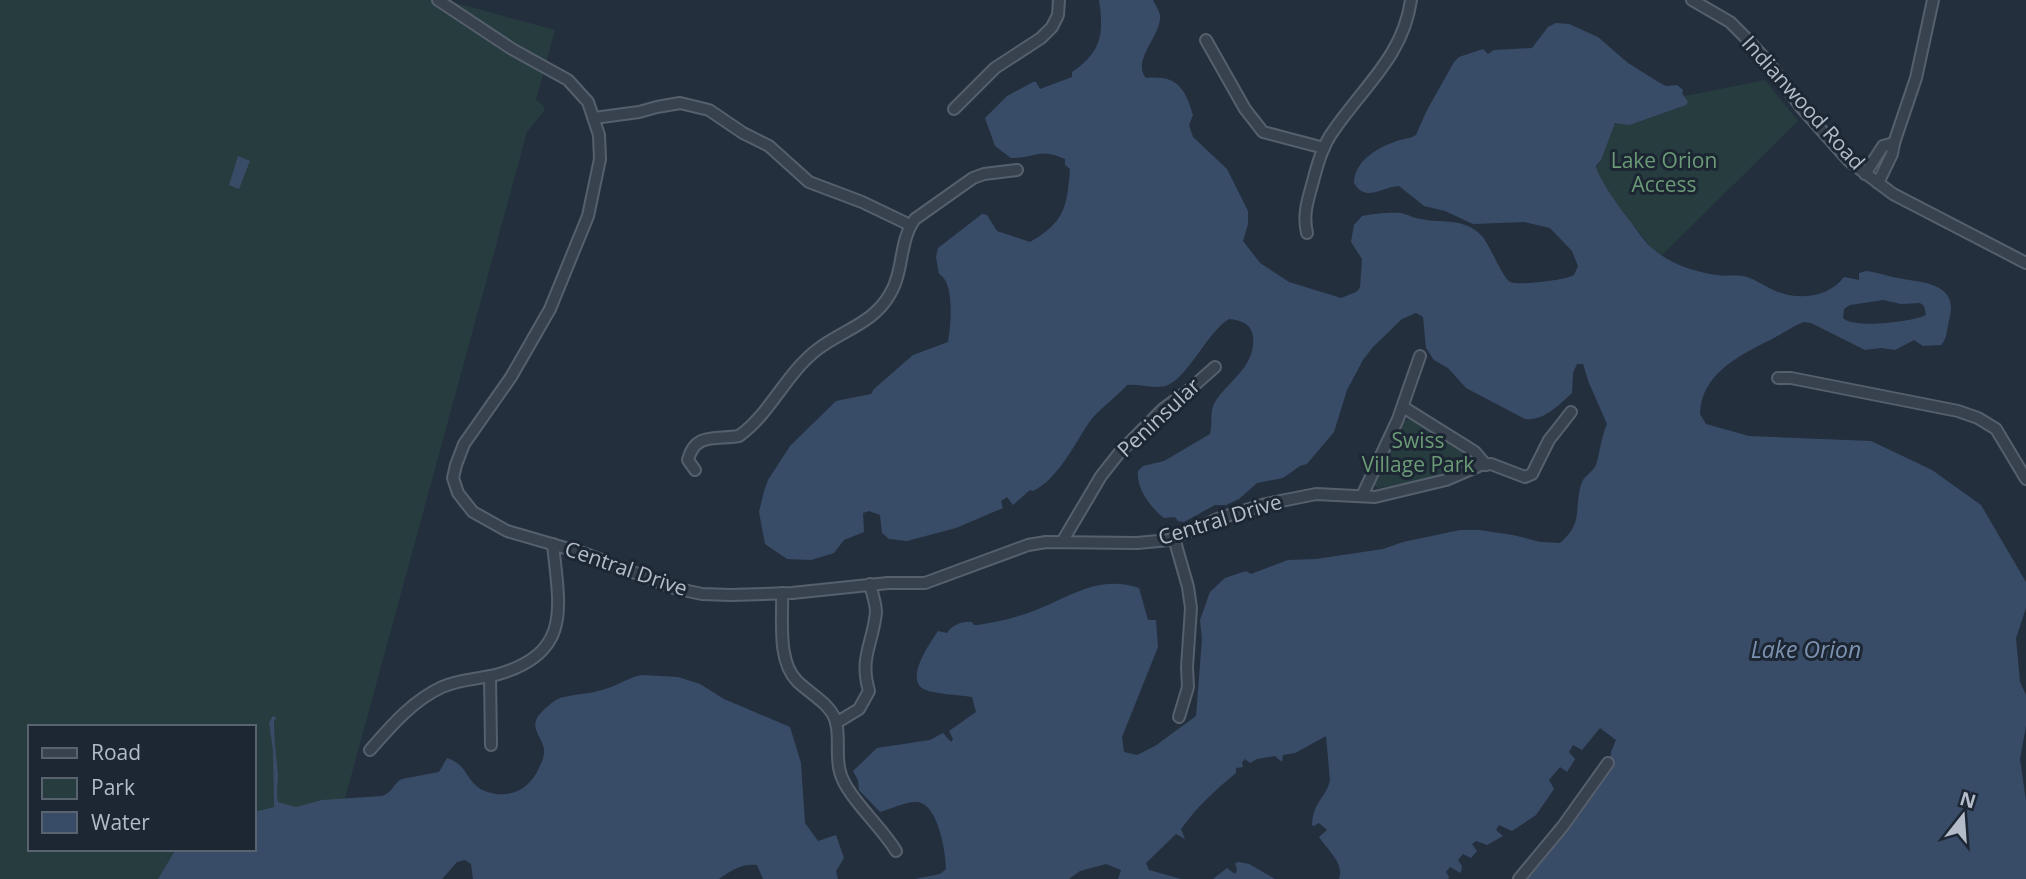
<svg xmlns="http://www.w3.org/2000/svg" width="2026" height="879" viewBox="0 0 2026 879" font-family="'Open Sans',sans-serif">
	<rect width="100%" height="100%" fill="#242f3e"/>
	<g fill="#263c3f" fill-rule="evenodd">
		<path d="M0 0H445L555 30 536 100 543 105 545 110 527 132 323 879H0ZM30 727H254V849H30Z"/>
		<path d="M1765 80 1798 121 1662 255 1655 252 1618 207 1596 171 1613 126 1618 122 1630 125 1686 105 1685 96Z"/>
		<path d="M1408 419C1420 420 1461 449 1469 458 1450 477 1404 484 1378 488L1375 486V479L1402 424Z"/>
	</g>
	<g fill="#394c67" fill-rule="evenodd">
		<path d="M1099 0H1153C1155 5 1159 10 1160 15 1162 35 1131 60 1146 78 1176 75 1185 87 1193 115L1189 125 1193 137 1227 169 1248 211V224L1243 241 1260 263 1289 282 1341 298 1356 292 1360 288 1362 259 1351 242 1354 225 1362 216C1372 214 1390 212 1400 213 1407 214 1413 218 1421 219 1443 224 1464 217 1482 236 1491 247 1502 277 1510 282 1517 286 1567 280 1574 275L1578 266 1572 251 1550 228 1524 222 1473 224 1445 211 1424 206 1399 186C1381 187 1366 203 1354 183 1354 160 1380 146 1400 140 1406 138 1410 139 1416 135L1426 112 1454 62 1459 57 1483 49 1488 54 1494 50 1532 48 1548 27 1556 23 1569 24 1598 37 1628 63 1660 83 1666 86 1677 85 1683 90 1682 93 1688 102 1686 105 1630 125 1615 123 1601 160 1596 166C1597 176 1619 207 1626 216 1633 224 1638 233 1645 241 1662 261 1690 271 1716 275 1726 277 1737 274 1747 277 1756 280 1763 285 1771 289 1795 301 1827 299 1844 277L1859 280V273L1866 271C1877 272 1887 276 1898 278 1922 283 1960 282 1949 320 1947 329 1947 339 1941 345L1923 346 1914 340 1895 350 1881 348 1865 350 1811 323 1804 322C1790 327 1778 337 1764 343 1735 358 1701 376 1700 414L1706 424 1749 436 1871 441 1932 470 1981 505 2026 582V608L2016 638 2020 682 2026 695V726L2020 759 2026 801V879H1527L1567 831 1587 799 1597 790 1610 764 1611 752 1616 740 1600 728 1582 750 1573 745 1569 752 1575 759 1567 772 1560 767 1549 780 1554 789 1536 815 1512 831 1499 825 1496 830 1503 836 1487 845 1476 841 1472 844 1477 851 1471 858 1463 854 1458 860 1462 866 1461 873 1450 867 1446 872 1449 877 1448 879H1339C1345 864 1327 849 1319 837L1327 830 1319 823 1314 826 1312 825C1313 801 1327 797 1330 780L1326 736 1295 753 1283 755 1282 762 1275 756 1257 759 1250 763 1245 759 1242 762 1243 767 1236 768V773C1215 790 1197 807 1181 829L1185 839 1176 834 1146 863 1149 870 1181 879H1118L1121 870 1106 864 1080 871 1069 879H915L940 874 946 869C946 853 938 803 917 802 906 801 891 809 880 812L859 790 858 780 853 771 877 748 930 740 943 733 951 742 953 739 949 731 976 712 972 697C961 695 930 694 922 688 906 676 931 642 938 631L947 633C953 624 963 621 972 622L974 625H978C996 622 1014 618 1031 612 1069 598 1097 574 1139 588L1148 620H1156L1158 647 1122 737 1124 752 1137 755 1155 746 1196 716 1202 639 1200 620 1210 592 1225 578 1246 571 1251 574 1288 560 1316 559 1383 549 1403 542 1460 530H1479L1513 535 1540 542 1560 543C1585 522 1573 507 1582 482 1585 475 1593 472 1596 465 1600 452 1601 438 1607 424L1589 383 1583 364H1577L1573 373 1572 393C1559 405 1544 421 1525 419L1466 388 1448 368 1434 360 1426 348 1423 317 1416 313 1402 319 1373 347 1363 360 1347 390 1334 432 1307 464 1300 466 1283 478 1257 483 1239 499 1226 505H1215L1184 522 1178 521 1175 517 1164 518C1151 508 1136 488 1138 471L1143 466 1164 461 1210 434C1213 424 1209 411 1215 402 1229 380 1256 366 1253 337 1252 324 1241 320 1229 319 1207 332 1187 380 1165 386 1152 389 1140 384 1127 385 1116 398 1097 410 1088 424 1074 445 1058 479 1033 491L1030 490 1013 505 1007 497 1001 501 1003 508 956 528 907 541 889 539 882 533 880 515 869 511 863 513 864 532 844 540 834 553 811 560 787 559 765 544 759 512 764 491 768 480 790 446 836 401 871 394 874 389 913 355 948 342C951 325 955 282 939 274L936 257 938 248 982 214 987 215 997 231 1030 242C1065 222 1067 207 1070 169L1065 165V159C1038 147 1037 158 1011 158L995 146 985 118 1007 96 1033 82H1036L1040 89 1072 77V72C1102 52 1104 33 1099 0ZM1883 300 1901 304 1920 303 1924 306 1926 315C1912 322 1854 329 1843 318L1844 309 1850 305Z"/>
		<path d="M238 156 250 161 239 189 229 185Z"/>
		<path d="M642 675 678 677 700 684 724 699 790 727 801 763 805 823 818 841 836 835 844 858 836 871 838 879H763L757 865C743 863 731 870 719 879H473L471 864 465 860 457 862 442 879H158L176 849H254V812L274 807 273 751 269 722 273 716 277 718 274 720C274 738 276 756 278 774 278 784 276 792 278 802L296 807 322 800 382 796C394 792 393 783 402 779L439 772 447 758C470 766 465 783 485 791 507 800 529 790 538 770 541 764 545 756 544 749 542 737 529 728 539 715 544 709 553 701 560 698 574 694 589 694 602 690 617 686 627 678 642 675Z"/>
		<path d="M1239 862 1249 864 1275 879H1213L1227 868 1235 874 1237 870 1235 863Z"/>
	</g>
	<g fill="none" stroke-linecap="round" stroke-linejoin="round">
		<defs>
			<g id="minor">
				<path d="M438 0 512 49 568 80 588 102 599 135 600 159 588 216 550 309 511 377 464 444 456 465 453 478 458 493 473 512 507 531 586 554 674 588 702 594 731 595 792 593 888 583H925L1028 545 1046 542 1137 543 1169 540 1220 518 1266 504 1316 494 1375 497 1446 480 1481 465 1491 464 1525 477 1532 474 1549 440 1571 412"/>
				<path d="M1692 0 1730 22 1746 38 1769 63 1800 106 1849 161 1893 194 2026 263"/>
				<path d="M1206 40 1245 109 1263 132 1324 148"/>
				<path d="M954 109 995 68 1041 38 1052 27 1058 15 1059 0"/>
				<path d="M594 118 639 112 657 107 680 103 709 110 743 133 769 146 809 182 862 202 910 225"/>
				<path d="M1865 174 1883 146 1894 143"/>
				<path d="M1878 183 1892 154 1894 143 1916 78 1933 0"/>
				<path d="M1307 233C1303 216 1307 202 1312 185 1317 166 1322 146 1334 130 1364 86 1403 56 1411 0"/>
				<path d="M1778 378H1791L1958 411 1978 418 1996 429 2026 479"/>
				<path d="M1403 407 1475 452 1486 465"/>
				<path d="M695 470 688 460C695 432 716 440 739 436 771 413 786 373 818 349 843 330 874 323 890 294 904 271 899 240 915 219L973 178 984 174 1017 170"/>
				<path d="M1362 496 1398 419 1420 356"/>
				<path d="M1174 538 1188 587 1191 608 1187 667 1188 687 1179 717"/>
				<path d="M1062 542 1101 476 1120 452 1163 409 1189 390 1215 367"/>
				<path d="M782 593C783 620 777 661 797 681 809 693 829 703 835 719 841 735 835 755 840 772 846 796 882 827 896 851"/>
				<path d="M490 676 491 745"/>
				<path d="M836 723 859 709 869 691C859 657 873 644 876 612 876 604 872 593 870 584"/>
				<path d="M370 750C391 726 412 701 442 687 460 679 481 679 499 674 573 652 559 606 553 544"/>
				<path d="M1519 879 1563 826 1608 763"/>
			</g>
		</defs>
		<use href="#minor" stroke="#565f6c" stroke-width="14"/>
		<use href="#minor" stroke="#38414e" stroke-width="10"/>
	</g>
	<g text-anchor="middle" stroke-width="6" stroke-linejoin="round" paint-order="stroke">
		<g font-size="21" fill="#b4bcc9" stroke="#1d2633">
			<text transform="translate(1803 103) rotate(48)" y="7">Indianwood Road</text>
			<text transform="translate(1159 418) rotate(-43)" y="7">Peninsular</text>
			<text transform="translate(1220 520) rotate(-17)" y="7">Central Drive</text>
			<text transform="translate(626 569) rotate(19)" y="7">Central Drive</text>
		</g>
		<g font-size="21" fill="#6b9a76" stroke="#1d2633">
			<text x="1664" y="168">Lake Orion<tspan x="1664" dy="24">Access</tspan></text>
			<text x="1418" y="448">Swiss<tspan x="1418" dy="24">Village Park</tspan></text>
		</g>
		<g font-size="23" font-style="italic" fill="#7c92b1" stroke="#1d2633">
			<text x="1806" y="658">Lake Orion</text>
		</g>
	</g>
	<rect x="28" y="725" width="228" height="126" fill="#1d2633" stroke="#59626f" stroke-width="2"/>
	<rect x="42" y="748" width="35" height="10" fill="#38414e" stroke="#59626f" stroke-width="2"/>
	<text x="91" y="760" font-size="21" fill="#b4bcc9">Road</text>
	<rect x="42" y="778" width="35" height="21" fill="#263c3f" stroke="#59626f" stroke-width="2"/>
	<text x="91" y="795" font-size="21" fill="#b4bcc9">Park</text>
	<rect x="42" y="812" width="35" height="21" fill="#394c67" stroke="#59626f" stroke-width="2"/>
	<text x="91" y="830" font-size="21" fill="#b4bcc9">Water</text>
	<g transform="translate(1963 816) rotate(17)" stroke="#1d2633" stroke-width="5" paint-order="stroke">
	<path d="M0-5L12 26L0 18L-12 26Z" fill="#b4bcc9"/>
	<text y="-10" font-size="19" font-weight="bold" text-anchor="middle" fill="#b4bcc9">N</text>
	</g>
</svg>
